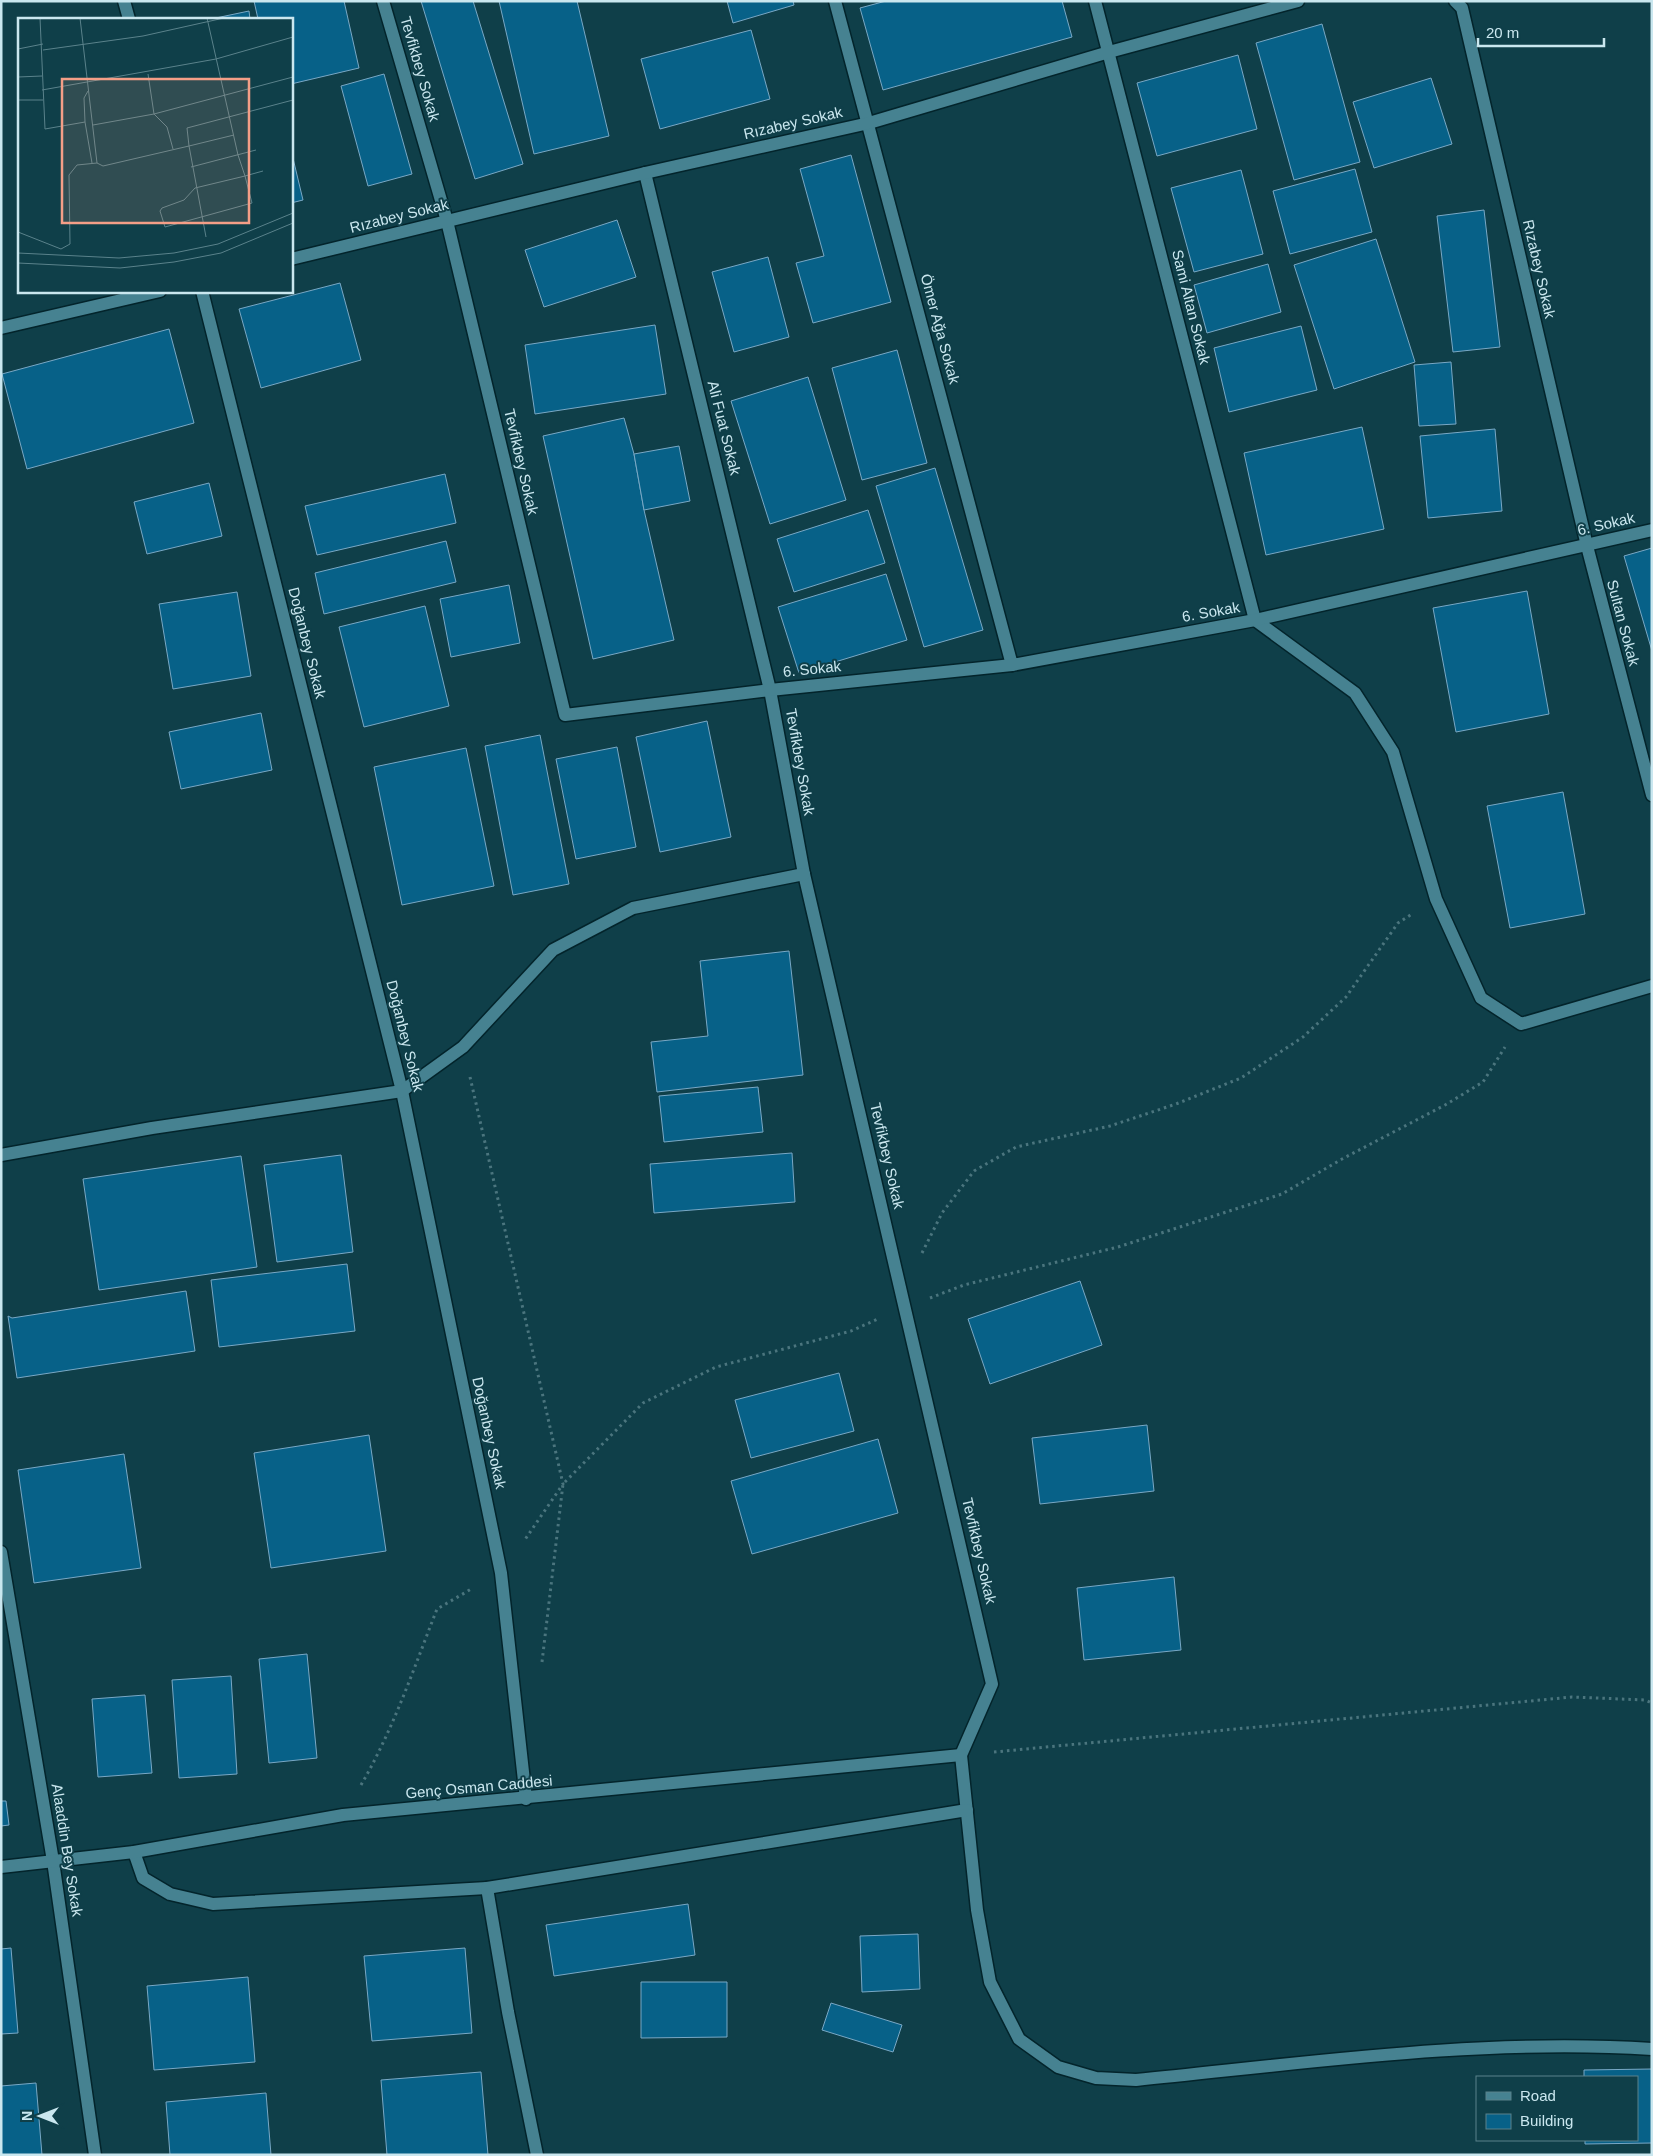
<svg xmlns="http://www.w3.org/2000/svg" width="1653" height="2156" viewBox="0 0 1653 2156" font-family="Arial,sans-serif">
	<rect width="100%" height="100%" fill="#0f3f49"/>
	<g fill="#076188" stroke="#79a8c5">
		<path d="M254 1H344L359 68 291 84V19H258Z"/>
		<path d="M421 1H473L523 164 475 179Z"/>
		<path d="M499 1H577L609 136 534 154Z"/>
		<path d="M727 1H793L794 5 733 23Z"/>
		<path d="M886 1H1062L1072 37 883 90 860 8Z"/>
		<path d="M249 11 250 19H211Z"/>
		<path d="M1322 24 1360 162 1294 180 1256 43Z"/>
		<path d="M751 30 770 99 660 129 641 59Z"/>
		<path d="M1238 55 1257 129 1157 156 1137 83Z"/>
		<path d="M384 74 412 174 368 186 341 86Z"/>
		<path d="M1431 78 1452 144 1374 168 1353 102Z"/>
		<path d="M291 150 303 200 291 203Z"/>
		<path d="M851 155 891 302 813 323 796 263 824 256 800 169Z"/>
		<path d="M1355 169 1372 232 1290 254 1273 191Z"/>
		<path d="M1241 170 1263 254 1194 272 1171 188Z"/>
		<path d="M1484 210 1500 347 1453 352 1437 216Z"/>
		<path d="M617 220 636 277 544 307 525 250Z"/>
		<path d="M1376 239 1415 362 1334 389 1294 265Z"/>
		<path d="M768 257 789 337 734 352 712 272Z"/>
		<path d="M1268 264 1281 312 1207 333 1194 285Z"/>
		<path d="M340 283 361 360 261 388 239 309Z"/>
		<path d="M655 325 666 394 535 414 525 345Z"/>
		<path d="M1301 326 1317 390 1229 412 1214 348Z"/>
		<path d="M169 329 194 423 27 469 2 374Z"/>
		<path d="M897 350 927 463 862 480 832 368Z"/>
		<path d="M1451 362 1456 424 1419 426 1414 365Z"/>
		<path d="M808 377 846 500 770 524 731 401Z"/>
		<path d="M624 418 634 454 644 510 674 640 593 659 543 436Z"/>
		<path d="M1362 427 1384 529 1266 555 1244 453Z"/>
		<path d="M1495 429 1502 511 1428 518 1420 436Z"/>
		<path d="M679 446 690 501 644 510 634 454Z"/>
		<path d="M935 468 983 630 924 647 876 486Z"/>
		<path d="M445 474 456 523 317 555 305 506Z"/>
		<path d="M209 483 222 536 147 554 134 502Z"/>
		<path d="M868 510 885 563 794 592 777 539Z"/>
		<path d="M446 541 456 582 324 614 315 573Z"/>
		<path d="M1652 548V651L1624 556Z"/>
		<path d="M886 574 907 640 799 673 778 607Z"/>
		<path d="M509 585 520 643 451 657 440 599Z"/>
		<path d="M1527 591 1549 714 1456 732 1433 608Z"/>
		<path d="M237 592 251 676 173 689 159 604Z"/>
		<path d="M425 606 449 706 364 727 339 627Z"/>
		<path d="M261 713 272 770 181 789 169 732Z"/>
		<path d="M707 721 731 837 660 852 636 737Z"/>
		<path d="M540 735 569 884 513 895 485 746Z"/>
		<path d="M617 747 636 847 576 859 556 759Z"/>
		<path d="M466 748 494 886 402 905 374 767Z"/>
		<path d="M1563 792 1585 914 1510 928 1487 806Z"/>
		<path d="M789 951 803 1075 657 1092 651 1042 708 1036 700 961Z"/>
		<path d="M758 1087 763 1132 664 1142 659 1096Z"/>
		<path d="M792 1153 795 1202 654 1213 650 1164Z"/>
		<path d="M341 1155 353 1252 277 1262 264 1165Z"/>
		<path d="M241 1156 257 1267 99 1290 83 1179Z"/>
		<path d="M347 1264 355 1331 219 1347 211 1280Z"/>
		<path d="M1080 1281 1102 1345 990 1384 968 1319Z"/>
		<path d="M186 1291 195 1351 17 1378 8 1316 12 1318Z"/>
		<path d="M839 1373 854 1431 751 1458 735 1400Z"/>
		<path d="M1147 1425 1154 1491 1040 1504 1032 1438Z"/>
		<path d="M369 1435 386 1551 271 1568 254 1453Z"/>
		<path d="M878 1439 898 1513 752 1554 731 1481Z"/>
		<path d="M124 1454 141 1568 34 1583 18 1470Z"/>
		<path d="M1174 1577 1181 1650 1084 1660 1077 1588Z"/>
		<path d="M307 1654 317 1758 269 1763 259 1659Z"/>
		<path d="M231 1676 237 1774 179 1778 172 1680Z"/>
		<path d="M145 1695 152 1773 98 1777 92 1699Z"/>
		<path d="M1 1801H6L9 1825 1 1826Z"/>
		<path d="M688 1904 695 1955 554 1976 546 1925Z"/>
		<path d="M918 1934 920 1989 862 1992 860 1936Z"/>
		<path d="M11 1948 18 2033 1 2034V1949Z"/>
		<path d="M465 1948 472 2033 372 2041 364 1956Z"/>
		<path d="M248 1977 255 2062 154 2070 147 1986Z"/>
		<path d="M641 1982H727V2037L641 2038Z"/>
		<path d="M831 2003 902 2025 893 2052 822 2030Z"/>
		<path d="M1652 2069V2143L1585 2144V2140H1637V2077H1584V2070Z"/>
		<path d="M481 2072 488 2155H387L381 2080Z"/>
		<path d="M36 2083 42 2155H1V2086Z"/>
		<path d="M266 2093 271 2155H170L166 2102Z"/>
	</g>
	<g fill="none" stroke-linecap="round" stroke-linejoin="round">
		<defs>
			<g id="street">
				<path d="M124 1 129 19"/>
				<path d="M383 1 447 221 565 715 770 690 804 874 992 1684 961 1755 977 1910 990 1982 1019 2039 1058 2067 1096 2078 1136 2080C1307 2063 1480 2038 1652 2049"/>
				<path d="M835 1 1012 665"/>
				<path d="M1095 1 1255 620 1355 693 1393 752 1436 899 1481 998 1521 1024 1652 986"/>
				<path d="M1455 1 1462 8 1587 546 1652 795"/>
				<path d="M645 173 770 690 1012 665 1255 620 1652 530"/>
				<path d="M291 259 645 173 869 123 1109 52 1298 1"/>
				<path d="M202 291 402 1091 501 1573 526 1799"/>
				<path d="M1 328 160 291"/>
				<path d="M1 1155 152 1128 402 1091 463 1047 553 950 633 908 804 874"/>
				<path d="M1 1552 53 1861 95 2155"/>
				<path d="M134 1852 143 1878 170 1894 213 1904 487 1888"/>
				<path d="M537 2155 508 2012 487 1888 967 1810"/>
			</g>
			<path id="secondary" d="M1 1867 134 1852 343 1815 961 1755"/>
		</defs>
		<use href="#street" stroke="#03242b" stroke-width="15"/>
		<use href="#secondary" stroke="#03242b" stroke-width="15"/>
		<g stroke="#4b757e" stroke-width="3" stroke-dasharray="2.5 4" stroke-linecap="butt">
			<path d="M470 1077 563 1484 524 1541"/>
			<path d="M922 1253 942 1213 974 1171 1016 1147 1110 1126 1176 1104 1241 1078 1303 1037 1346 997 1398 923 1412 914"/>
			<path d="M930 1298 964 1285 1118 1247 1282 1194 1342 1159 1445 1105 1483 1082 1505 1047"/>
			<path d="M542 1662 563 1484 643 1403 716 1367 851 1331 878 1319"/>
			<path d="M994 1752 1572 1697 1645 1700 1652 1703"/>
			<path d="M361 1785C393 1730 414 1668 437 1609L473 1588"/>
		</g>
		<use href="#street" stroke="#468291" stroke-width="12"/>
		<use href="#secondary" stroke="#468291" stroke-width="12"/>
	</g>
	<g text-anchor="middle" stroke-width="4" stroke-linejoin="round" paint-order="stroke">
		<g font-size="15" fill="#cae7ef" stroke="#0f3f49">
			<text transform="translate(420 69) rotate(74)" y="5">Tevfikbey Sokak</text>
			<text transform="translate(793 123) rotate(-13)" y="5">Rızabey Sokak</text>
			<text transform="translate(399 216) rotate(-14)" y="5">Rızabey Sokak</text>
			<text transform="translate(1539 269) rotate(77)" y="5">Rızabey Sokak</text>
			<text transform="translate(1191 307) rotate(76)" y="5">Sami Altan Sokak</text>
			<text transform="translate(940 329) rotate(75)" y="5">Ömer Ağa Sokak</text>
			<text transform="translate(724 428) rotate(76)" y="5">Ali Fuat Sokak</text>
			<text transform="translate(521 462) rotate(77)" y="5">Tevfikbey Sokak</text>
			<text transform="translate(1606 524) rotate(-13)" y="5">6. Sokak</text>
			<text transform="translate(1211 612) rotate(-10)" y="5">6. Sokak</text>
			<text transform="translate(1623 623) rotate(75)" y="5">Sultan Sokak</text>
			<text transform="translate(307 643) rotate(76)" y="5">Doğanbey Sokak</text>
			<text transform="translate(812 669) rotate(-6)" y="5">6. Sokak</text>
			<text transform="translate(800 762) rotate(80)" y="5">Tevfikbey Sokak</text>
			<text transform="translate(405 1036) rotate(76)" y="5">Doğanbey Sokak</text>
			<text transform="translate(887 1156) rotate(77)" y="5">Tevfikbey Sokak</text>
			<text transform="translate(489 1433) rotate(78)" y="5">Doğanbey Sokak</text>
			<text transform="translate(979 1551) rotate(77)" y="5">Tevfikbey Sokak</text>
			<text transform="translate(479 1787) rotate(-5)" y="5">Genç Osman Caddesi</text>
			<text transform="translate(67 1850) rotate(81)" y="5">Alaaddin Bey Sokak</text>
		</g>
	</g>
	<g transform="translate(18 18)">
		<rect width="275" height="275" fill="#0f3f49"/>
		<path fill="none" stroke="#5a828b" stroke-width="1" d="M22 0 27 111 67 104 74 145M62 0 79 145M189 0 220 137 227 158 234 185 147 209 142 193 144 190 166 182 177 170 227 158 245 153M0 31 25 26M25 32 125 18 206 0M130 56 136 96 149 109 155 131M0 59 24 58M24 72 198 41 275 19M0 82H25M67 104 66 80 70 73M75 107 136 96 275 59M173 149 238 132M0 214 43 231 52 226 51 157 59 147 79 145 85 148 171 128 169 110 275 82M188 219 171 128 216 117M0 235 101 240 156 235 200 226 275 195M0 245 102 250 156 244 203 235 275 205"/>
		<path fill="#f49e87" fill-opacity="0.15" stroke="#f49e87" stroke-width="2.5" d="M44 61H231V205H44Z"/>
		<rect width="275" height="275" fill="none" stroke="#cae7ef" stroke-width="2.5"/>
	</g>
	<rect width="1653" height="2156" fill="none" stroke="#cae7ef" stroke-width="5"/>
	<rect x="1476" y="2076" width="162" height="65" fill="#0f3f49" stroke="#5a828b"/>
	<rect x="1486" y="2092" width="25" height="8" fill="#468291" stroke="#5a828b"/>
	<text x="1520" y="2101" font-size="15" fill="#cae7ef">Road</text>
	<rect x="1486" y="2114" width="25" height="15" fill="#076188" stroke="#5a828b"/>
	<text x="1520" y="2126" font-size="15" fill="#cae7ef">Building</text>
	<g transform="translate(40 2116) rotate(270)" stroke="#0f3f49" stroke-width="4" paint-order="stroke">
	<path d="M0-4L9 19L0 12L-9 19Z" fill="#cae7ef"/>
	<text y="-8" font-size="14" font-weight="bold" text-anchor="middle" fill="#cae7ef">N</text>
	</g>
	<path d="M1478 38v8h126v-8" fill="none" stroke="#cae7ef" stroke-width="2.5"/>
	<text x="1486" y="38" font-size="15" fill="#cae7ef" stroke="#0f3f49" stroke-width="4" paint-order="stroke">20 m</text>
</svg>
